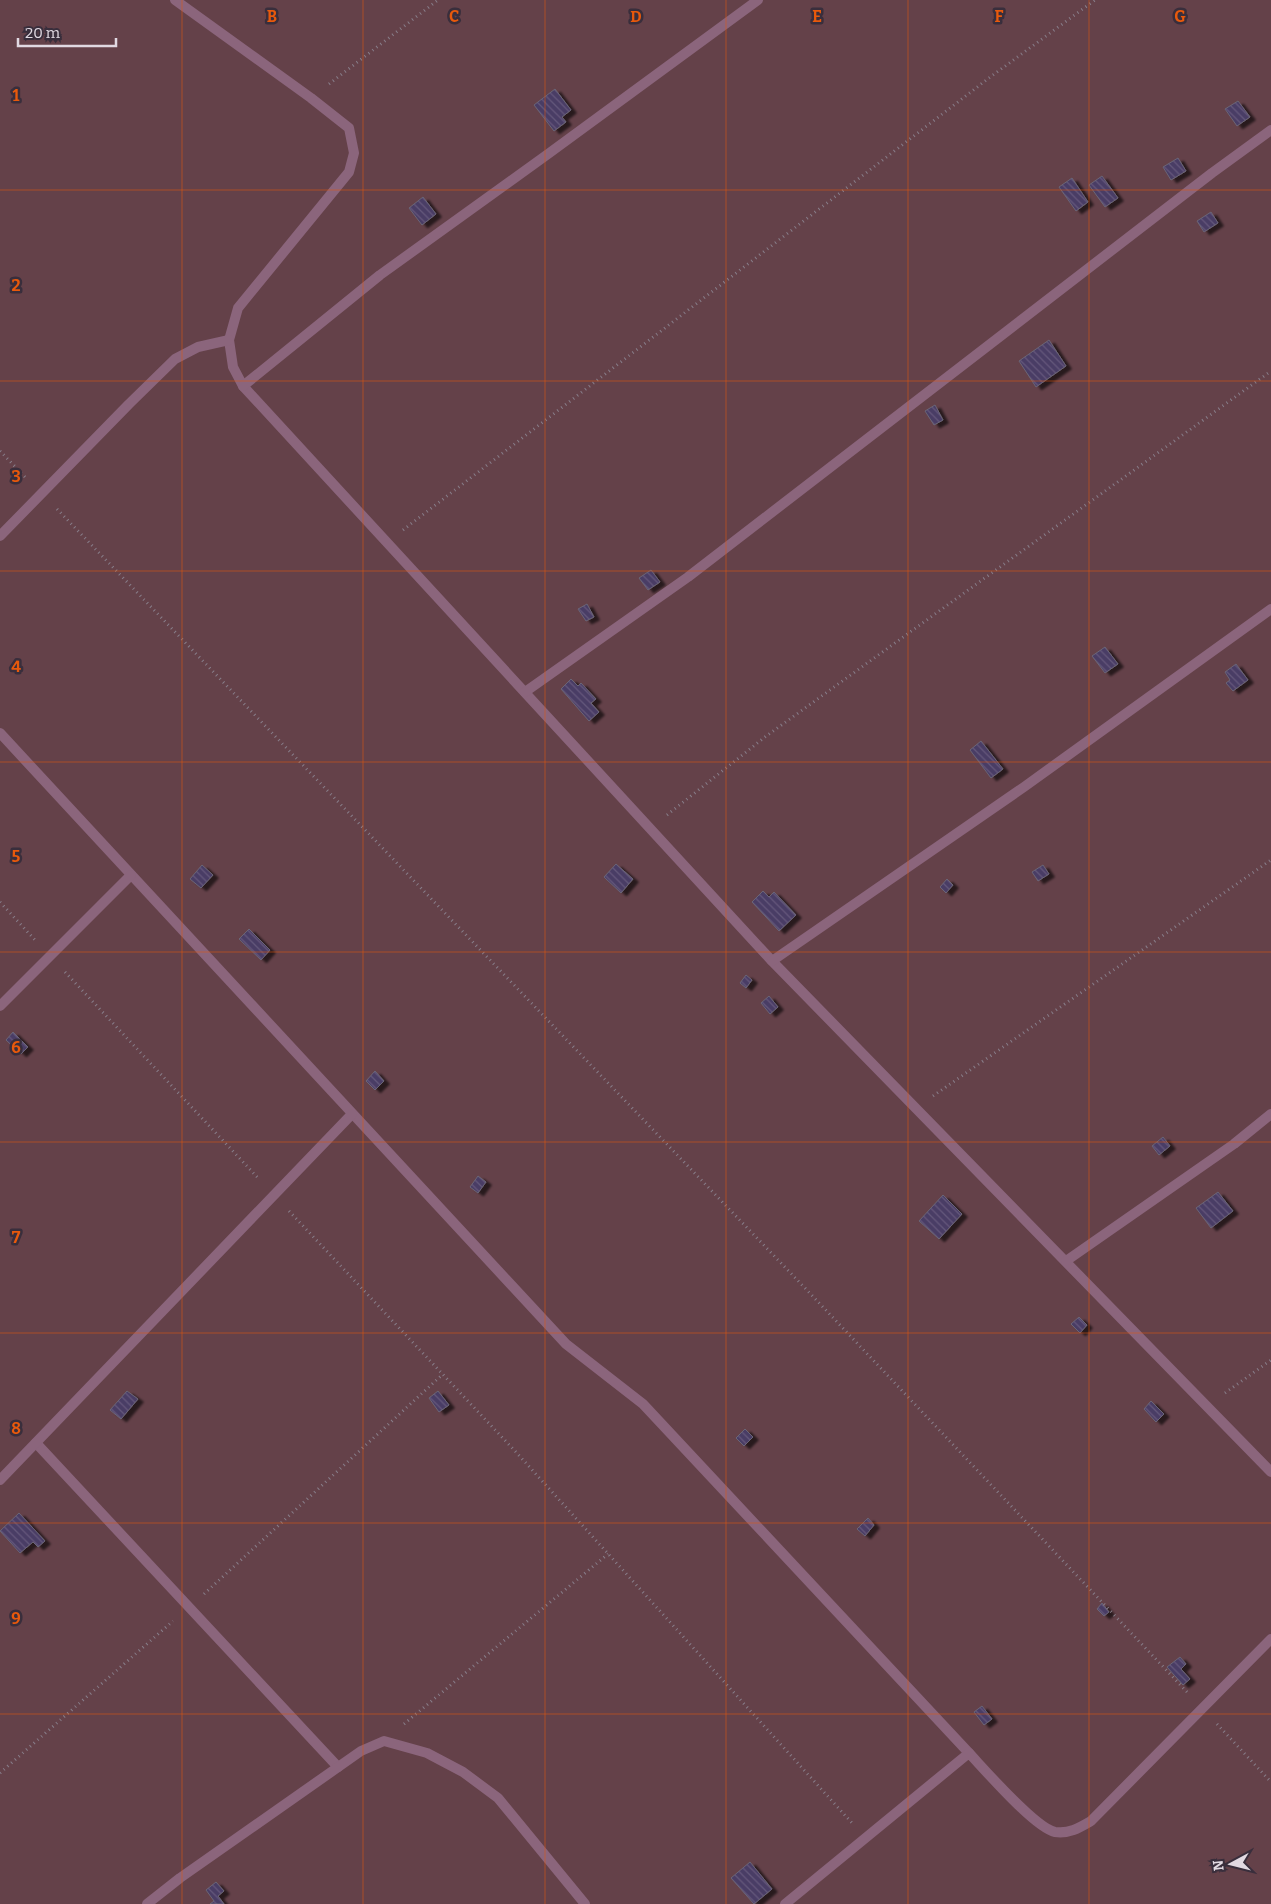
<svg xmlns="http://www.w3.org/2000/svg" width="1271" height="1904" viewBox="0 0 1271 1904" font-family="Bitter,serif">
	<defs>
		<pattern id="building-back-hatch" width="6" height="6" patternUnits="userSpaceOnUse" patternTransform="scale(1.25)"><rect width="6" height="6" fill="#4a3c65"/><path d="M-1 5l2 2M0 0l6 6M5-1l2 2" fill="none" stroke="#64587b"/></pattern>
		<filter id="shadow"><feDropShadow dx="5.5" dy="3" stdDeviation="1" flood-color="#0009"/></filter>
	</defs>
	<rect width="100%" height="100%" fill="#392e3c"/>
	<rect fill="#644149" x="0" y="0" width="1271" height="1904"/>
	<g fill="url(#building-back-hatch)" stroke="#6a6576" filter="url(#shadow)">
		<path d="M555 89 571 110 562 117 566 122 554 131 534 105Z"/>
		<path d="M1238 101 1250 117 1237 126 1225 109Z"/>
		<path d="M1178 158 1186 171 1171 180 1163 167Z"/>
		<path d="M1102 176 1118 198 1105 207 1089 185Z"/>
		<path d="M1072 178 1088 202 1076 211 1059 187Z"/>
		<path d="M423 197 436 214 422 225 409 208Z"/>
		<path d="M1211 212 1218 223 1204 232 1197 221Z"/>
		<path d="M1049 340 1066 366 1036 387 1019 361Z"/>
		<path d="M935 405 943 420 934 425 925 411Z"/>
		<path d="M651 570 660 582 648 590 639 578Z"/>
		<path d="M587 604 594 617 586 621 578 609Z"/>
		<path d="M1105 647 1118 664 1105 673 1092 656Z"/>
		<path d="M1236 664 1248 680 1233 691 1226 683 1230 680 1225 672Z"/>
		<path d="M571 679 578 686 581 683 596 699 591 703 599 712 589 721 561 689Z"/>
		<path d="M981 741 1003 769 991 778 970 750Z"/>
		<path d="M616 864 633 879 621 893 604 877Z"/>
		<path d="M202 865 213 875 201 888 190 879Z"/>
		<path d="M1043 865 1049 874 1038 881 1032 872Z"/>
		<path d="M947 879 953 885 946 893 940 887Z"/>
		<path d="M763 891 769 897 774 892 796 915 779 931 752 902Z"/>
		<path d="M249 929 270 950 261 960 239 939Z"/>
		<path d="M746 975 752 980 746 988 740 983Z"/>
		<path d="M769 996 778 1007 770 1014 761 1003Z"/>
		<path d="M13 1032 28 1047 21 1054 6 1040Z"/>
		<path d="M375 1071 384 1081 375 1090 366 1081Z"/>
		<path d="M1163 1137 1170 1146 1159 1155 1152 1146Z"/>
		<path d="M478 1176 486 1182 478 1193 470 1187Z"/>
		<path d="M1218 1192 1233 1211 1211 1228 1196 1208Z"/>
		<path d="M943 1195 962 1214 939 1239 919 1221Z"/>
		<path d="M1079 1317 1087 1325 1080 1333 1071 1324Z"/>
		<path d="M127 1391 138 1399 121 1419 110 1410Z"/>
		<path d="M438 1391 449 1405 439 1412 429 1398Z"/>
		<path d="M1151 1401 1164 1414 1156 1422 1144 1409Z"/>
		<path d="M745 1429 753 1437 744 1446 736 1438Z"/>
		<path d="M19 1513 45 1541 38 1547 33 1542 20 1553 0 1531Z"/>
		<path d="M868 1518 874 1525 865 1536 857 1529Z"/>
		<path d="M1102 1603 1109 1612 1104 1616 1097 1609Z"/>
		<path d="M1180 1657 1186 1664 1181 1669 1190 1679 1183 1685 1167 1667Z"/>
		<path d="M982 1706 992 1719 984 1725 974 1712Z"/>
		<path d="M750 1862 772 1889 754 1904 731 1878Z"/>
		<path d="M216 1882 224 1891 218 1896 224 1904H210L214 1901 206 1890Z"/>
	</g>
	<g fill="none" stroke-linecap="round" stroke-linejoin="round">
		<g stroke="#887e8a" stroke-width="3" stroke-dasharray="1 4" stroke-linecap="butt">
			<path d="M329 84 438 0"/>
			<path d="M0 451 26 478"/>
			<path d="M57 509 804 1287 1187 1692"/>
			<path d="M403 530 989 78 1095 0"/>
			<path d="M667 815 765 737 1271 371"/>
			<path d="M0 902 35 940"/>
			<path d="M65 972 259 1179"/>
			<path d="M933 1096 1271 860"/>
			<path d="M289 1211 515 1451 852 1823"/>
			<path d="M1225 1393 1271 1360"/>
			<path d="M204 1594 443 1374"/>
			<path d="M404 1724 608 1554"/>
			<path d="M1217 1724 1271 1782"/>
			<path d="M0 1773 173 1621"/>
		</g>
		<g stroke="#8b657c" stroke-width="10">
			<path d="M175 0 311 98 349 128 354 153 349 172 238 308 229 340 233 367 243 386 772 961 1271 1472"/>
			<path d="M0 536 129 404 175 359 198 347 229 340"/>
			<path d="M0 733 566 1344 643 1404 969 1753"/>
			<path d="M0 1006 131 875"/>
			<path d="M36 1443 338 1767"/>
			<path d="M0 1480 352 1114"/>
			<path d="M147 1904 180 1878 361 1751 384 1741 427 1753 463 1772 498 1798 585 1904"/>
		</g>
		<g stroke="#8b657c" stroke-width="10">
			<path d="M243 386 380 275 548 154 758 0"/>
			<path d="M525 692 688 577 1212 173 1271 130"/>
			<path d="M772 961 1024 787 1271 609"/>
			<path d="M1066 1261 1234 1144 1271 1114"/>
			<path d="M785 1904 969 1753C985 1770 1035 1828 1055 1832 1069 1834 1079 1828 1091 1821L1271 1639"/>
		</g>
	</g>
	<path fill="none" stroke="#e8590c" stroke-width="1" stroke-opacity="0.55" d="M182 0V1904M363 0V1904M545 0V1904M726 0V1904M908 0V1904M1089 0V1904M0 190H1271M0 381H1271M0 571H1271M0 762H1271M0 952H1271M0 1142H1271M0 1333H1271M0 1523H1271M0 1714H1271"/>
	<g font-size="16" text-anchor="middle" font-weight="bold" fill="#e8590c" stroke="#392e3c" stroke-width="5" stroke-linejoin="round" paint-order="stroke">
		<text x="272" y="22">B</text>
		<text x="454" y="22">C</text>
		<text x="636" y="22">D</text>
		<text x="817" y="22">E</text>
		<text x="999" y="22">F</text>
		<text x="1180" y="22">G</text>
		<text x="16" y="101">1</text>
		<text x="16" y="291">2</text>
		<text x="16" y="482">3</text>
		<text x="16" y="672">4</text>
		<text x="16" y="862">5</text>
		<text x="16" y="1053">6</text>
		<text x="16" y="1243">7</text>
		<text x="16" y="1434">8</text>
		<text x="16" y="1624">9</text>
	</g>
	<g transform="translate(1231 1864) rotate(263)" stroke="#392e3c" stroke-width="4" paint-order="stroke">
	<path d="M0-4L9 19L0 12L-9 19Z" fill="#e1d9e2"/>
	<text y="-8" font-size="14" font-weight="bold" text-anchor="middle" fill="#e1d9e2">N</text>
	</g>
	<path d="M18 38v8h98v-8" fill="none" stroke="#e1d9e2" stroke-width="2.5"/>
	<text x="25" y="38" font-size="15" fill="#e1d9e2" stroke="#392e3c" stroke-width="4" paint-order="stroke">20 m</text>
</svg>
